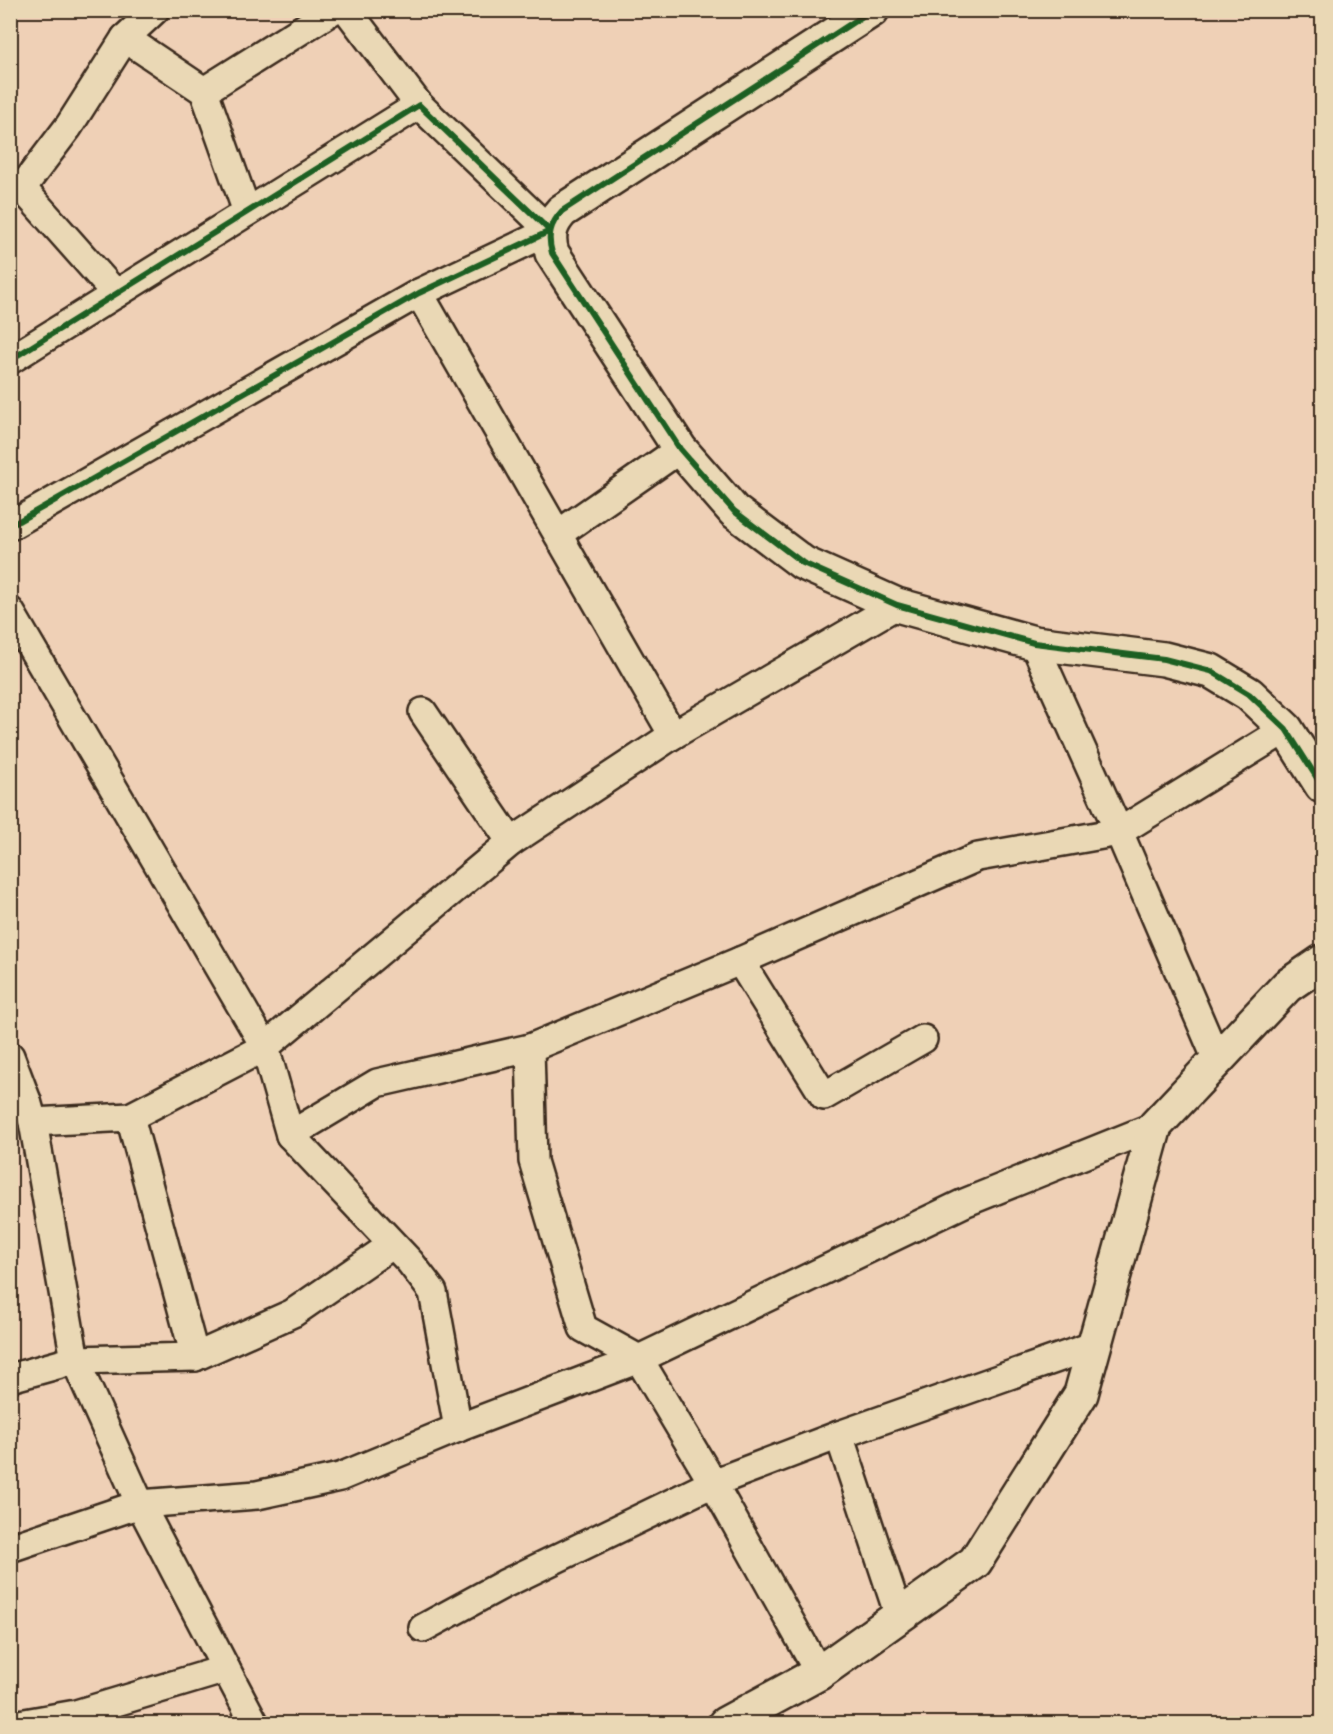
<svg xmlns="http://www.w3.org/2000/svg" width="1333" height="1734" viewBox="0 0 1333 1734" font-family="Mynerve,sans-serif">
	<rect width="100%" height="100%" fill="#efd0b6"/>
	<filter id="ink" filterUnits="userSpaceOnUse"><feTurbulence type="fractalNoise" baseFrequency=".0167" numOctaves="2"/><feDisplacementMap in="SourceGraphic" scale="12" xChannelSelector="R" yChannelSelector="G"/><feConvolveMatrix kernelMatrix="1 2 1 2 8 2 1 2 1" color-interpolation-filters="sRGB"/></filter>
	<g filter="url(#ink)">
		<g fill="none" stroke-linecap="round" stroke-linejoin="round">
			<defs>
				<g id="street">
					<path d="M347 10 419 105"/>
					<path d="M125 38 155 10"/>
					<path d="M204 91 333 10"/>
					<path d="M22 188 116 294"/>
					<path d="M10 194 22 188 69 126 125 38 204 91 247 212"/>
					<path d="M419 293 673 735"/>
					<path d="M10 360 419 105 550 231 419 293 10 526"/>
					<path d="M558 534 680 449"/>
					<path d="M10 611 265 1047 290 1135 410 1262 433 1292 458 1428"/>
					<path d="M1034 643 1119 832 1217 1060"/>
					<path d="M423 712 511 842"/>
					<path d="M740 961 824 1096 923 1039"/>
					<path d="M530 1048 740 961 978 857 1119 832 1286 729"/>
					<path d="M10 1056 27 1101"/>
					<path d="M10 1106 27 1101 33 1122 75 1360 195 1357 130 1117"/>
					<path d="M33 1122 130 1117 265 1047 511 842 673 735 897 605"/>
					<path d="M290 1135 377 1083 530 1048 533 1161 583 1328 639 1359 964 1203 1155 1126"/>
					<path d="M195 1357 293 1313 392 1245"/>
					<path d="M10 1378 75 1360 140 1504 257 1495 340 1477 458 1428 639 1359 713 1483 819 1673"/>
					<path d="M839 1435 899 1616"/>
					<path d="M10 1548 140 1504 226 1669"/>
					<path d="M423 1628 504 1584 713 1483 839 1435 1095 1345"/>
					<path d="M19 1724 76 1714 226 1669 255 1724"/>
				</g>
				<g id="secondary">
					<path d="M872 10 562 211C550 224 547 236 552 253L680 449 734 511 803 563 897 605 1034 643 1164 659 1211 671 1249 694 1286 729 1322 786"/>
					<path d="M725 1724 819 1673 975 1562 1081 1394 1155 1126 1287 986 1322 962"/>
				</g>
			</defs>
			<use href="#street" stroke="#3b2a1e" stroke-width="32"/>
			<use href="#secondary" stroke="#3b2a1e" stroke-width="38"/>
			<use href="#street" stroke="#ead8b5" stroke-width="27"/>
			<use href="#secondary" stroke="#ead8b5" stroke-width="33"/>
			<defs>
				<g id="cycleway">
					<path d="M872 10 562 211C550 224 547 236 552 253L680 449 734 511 803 563 897 605 1034 643 1164 659 1211 671 1249 694 1286 729 1322 786"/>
					<path d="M10 360 419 105 550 231 419 293 10 526"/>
				</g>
			</defs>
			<use href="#cycleway" stroke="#ead8b5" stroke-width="10"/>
			<use href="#cycleway" stroke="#1b5e20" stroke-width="6"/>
		</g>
	</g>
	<rect width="1333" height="1734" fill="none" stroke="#ead8b5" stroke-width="36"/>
	<rect x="18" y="18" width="1297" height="1698" fill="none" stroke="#3b2a1e" stroke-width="2" filter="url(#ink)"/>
</svg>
